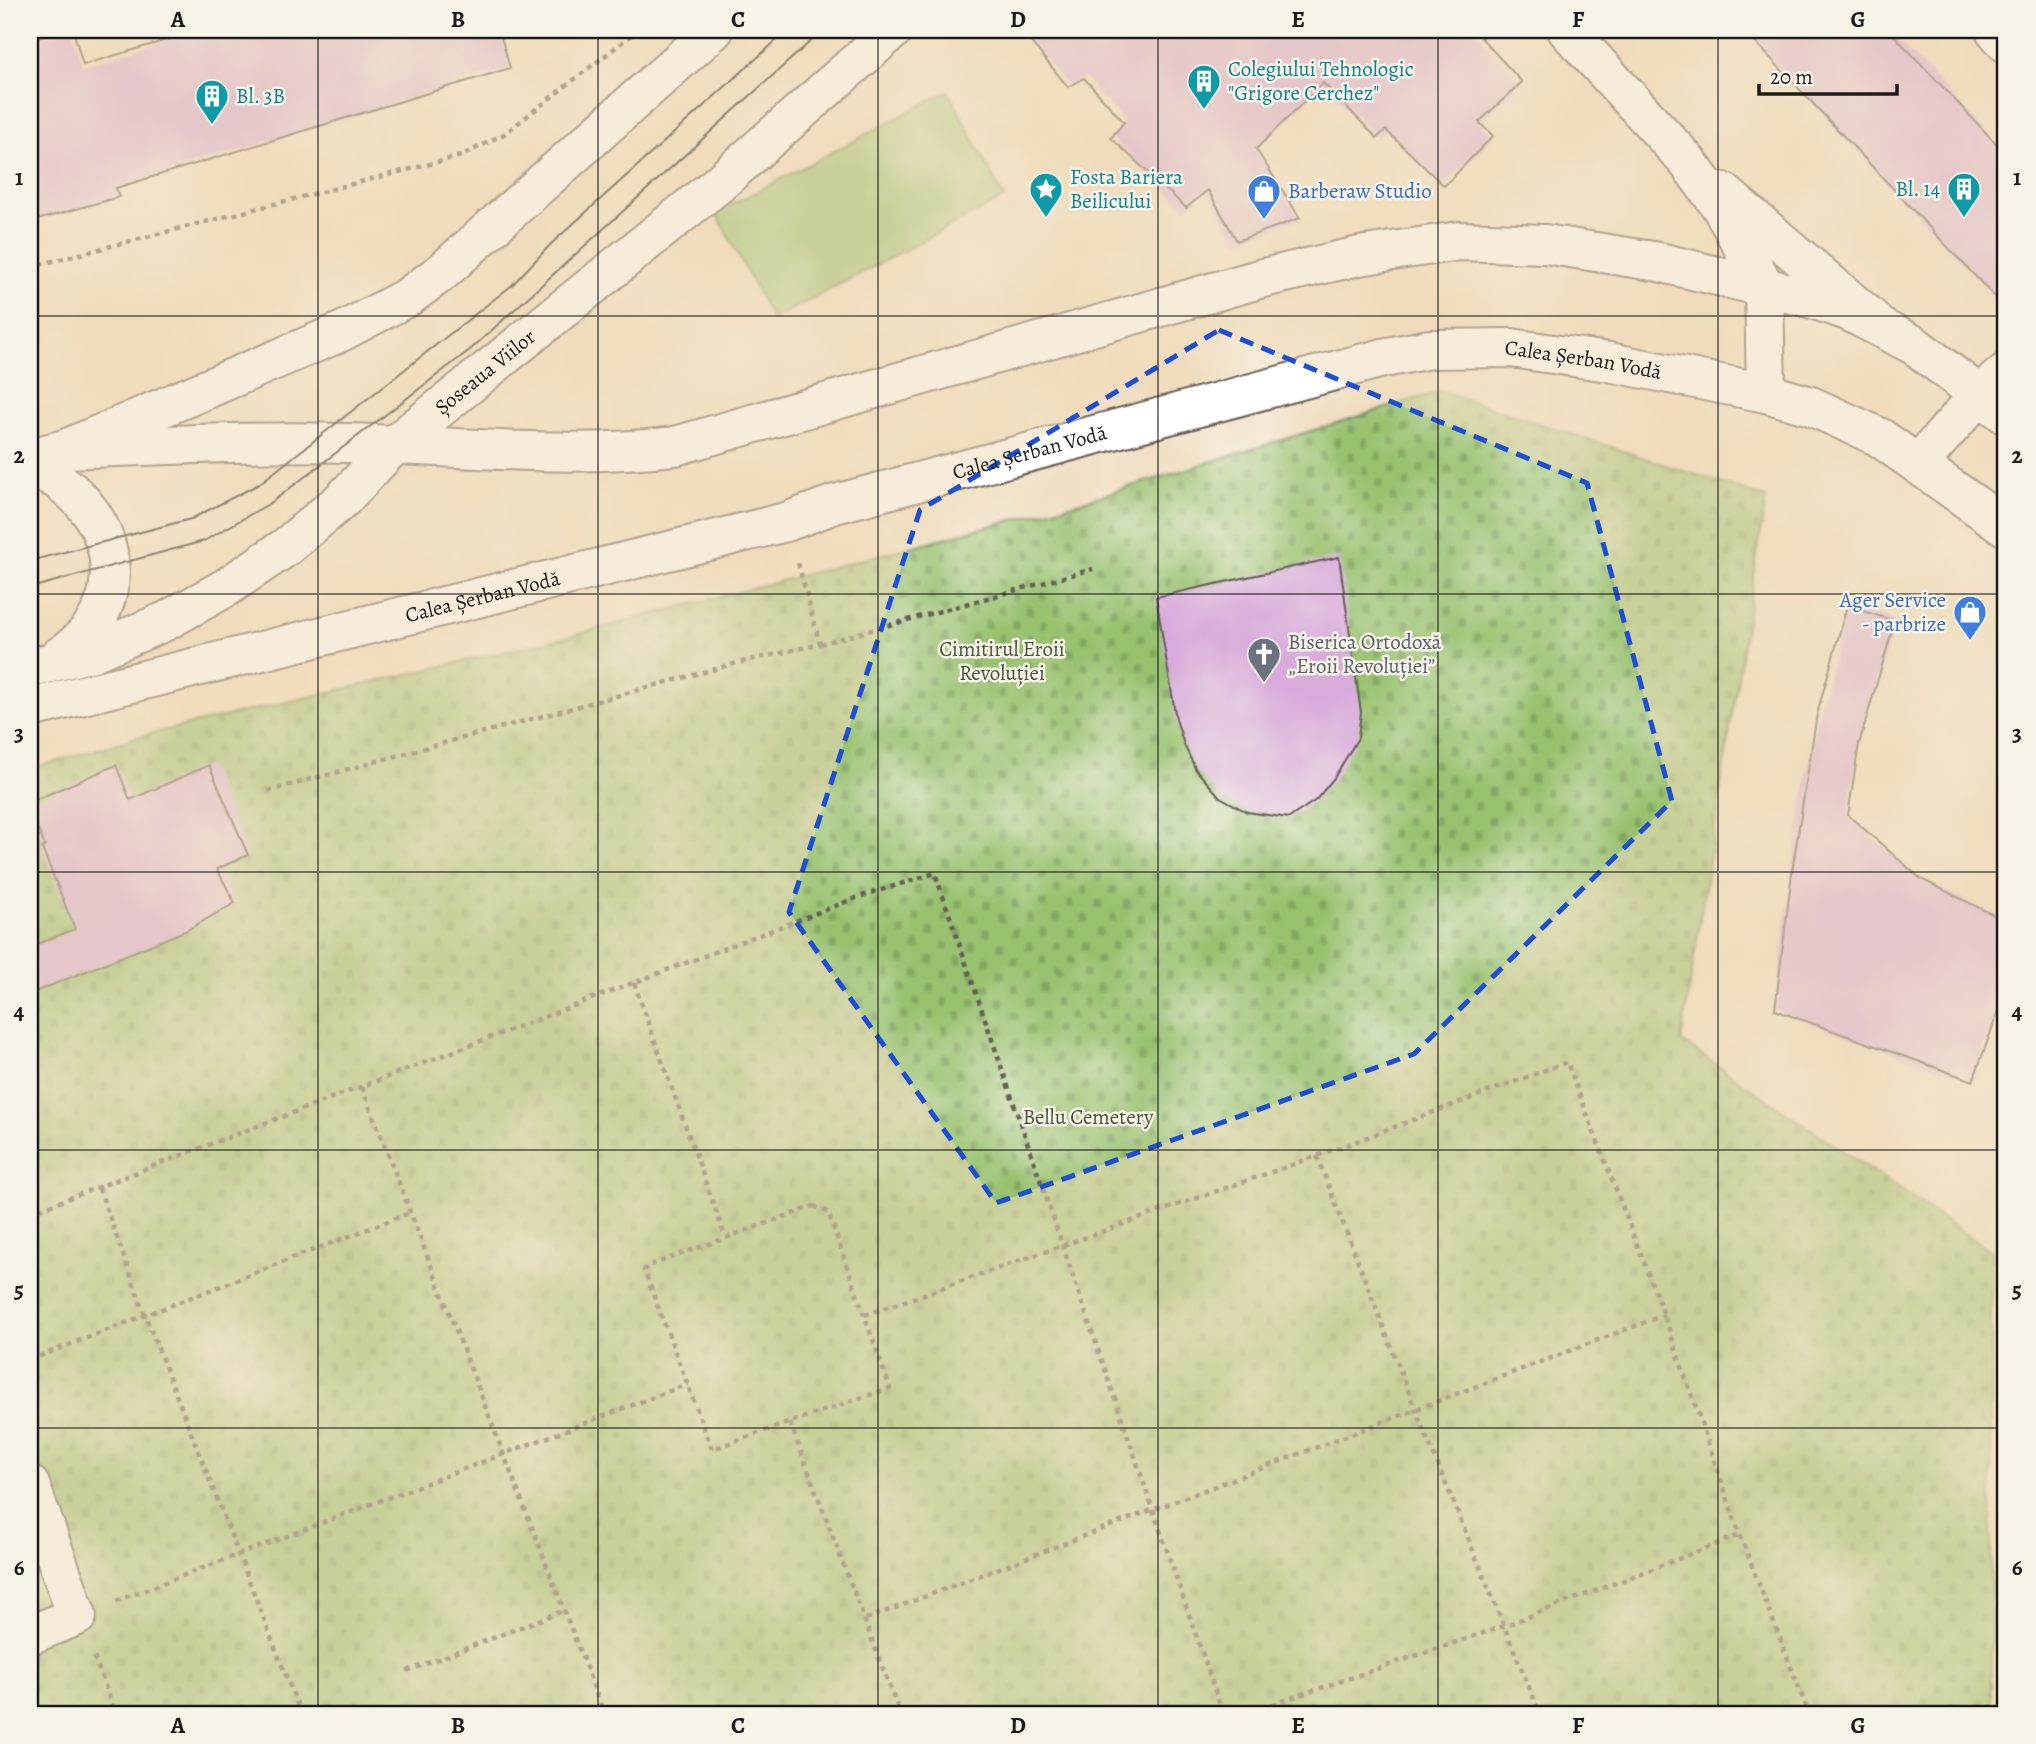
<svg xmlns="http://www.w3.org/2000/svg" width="2036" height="1744" viewBox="0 0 2036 1744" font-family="Alegreya,serif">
	<defs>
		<pattern id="cemetery-stones" width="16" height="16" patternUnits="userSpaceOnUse" patternTransform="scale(1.75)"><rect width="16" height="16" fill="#98c26f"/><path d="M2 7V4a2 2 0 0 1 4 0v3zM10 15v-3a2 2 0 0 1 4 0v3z" fill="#82a660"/></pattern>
	</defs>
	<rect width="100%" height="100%" fill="#f7f3e8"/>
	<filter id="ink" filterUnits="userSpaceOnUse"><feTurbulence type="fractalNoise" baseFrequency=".0143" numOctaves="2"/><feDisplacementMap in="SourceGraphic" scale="14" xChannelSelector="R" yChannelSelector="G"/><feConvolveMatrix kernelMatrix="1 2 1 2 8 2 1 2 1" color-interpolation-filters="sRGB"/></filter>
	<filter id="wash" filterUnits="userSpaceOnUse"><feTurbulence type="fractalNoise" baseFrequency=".00686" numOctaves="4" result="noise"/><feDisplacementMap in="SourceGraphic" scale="28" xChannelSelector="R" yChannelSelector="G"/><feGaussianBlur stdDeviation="1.57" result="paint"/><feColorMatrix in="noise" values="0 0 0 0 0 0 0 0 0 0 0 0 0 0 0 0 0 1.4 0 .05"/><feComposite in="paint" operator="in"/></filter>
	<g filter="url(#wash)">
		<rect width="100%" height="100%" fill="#f0dcbc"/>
		<path fill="url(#cemetery-stones)" stroke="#5a6f46" stroke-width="2" d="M1441 391 1766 498 1681 1041 1991 1251V1714H30V769L145 735 559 639 1070 505Z"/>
		<path fill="#98c26f" stroke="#5a6f46" stroke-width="2" d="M948 91 1004 198 772 320 716 213Z"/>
		<g id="blocks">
			<g fill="#d8abdb">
				<path d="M66 30H73L83 65 200 30H499L510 68 116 188 119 197 30 222V40Z"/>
				<path d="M1021 30H1474L1522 82 1479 122 1493 136 1444 186 1386 130 1377 138 1323 83 1256 149 1300 218 1237 241 1208 190 1186 208 1111 138 1124 122 1084 78 1068 87Z"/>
				<path d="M1744 30H1889L2006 154V309Z"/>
				<path d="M1339 557 1361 712 1358 738 1334 778 1316 800 1289 818 1247 812 1220 797 1196 770 1184 745 1176 719 1156 597Z"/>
				<path d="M1847 606 1895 621 1859 744 1848 815 1921 879 2006 921V990L1973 1081 1775 1010 1793 865 1817 714Z"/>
				<path d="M116 765 130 800 209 765 248 855 217 869 235 903 185 931 30 994V947L75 929 42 848 45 846 30 810V802Z"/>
			</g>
		</g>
	</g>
	<g filter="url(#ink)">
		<use href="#blocks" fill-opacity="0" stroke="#665f54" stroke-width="2"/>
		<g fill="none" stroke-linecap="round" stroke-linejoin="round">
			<defs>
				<g id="minor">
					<path d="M1567 30 1687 161 1721 207 1764 285"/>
					<path d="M1995 30 2006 43"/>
					<path d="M1723 192 1872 319"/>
					<path d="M1918 464 1980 394 2006 372"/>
					<path d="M30 1485 77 1616 30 1635"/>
				</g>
				<g id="major">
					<path d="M1764 285 1766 393"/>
					<path d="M65 449C159 446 253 440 346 443 456 446 566 459 675 446L1259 279 1359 256 1459 241 1545 244 1659 262 1809 298 1848 311 1914 345 2006 415"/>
					<path d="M30 458 65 449 341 332 408 297 442 272 714 30"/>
					<path d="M30 466C115 499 143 602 60 656"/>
					<path id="s1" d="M30 668 93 652 166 621 227 587 286 547 343 499 394 445 716 186 893 30"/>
					<path id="s2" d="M30 708 786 522 835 504 1383 358 1430 349 1511 348 1609 362 1766 393 1811 406 1879 437 2006 527"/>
				</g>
			</defs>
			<use href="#minor" stroke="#665f54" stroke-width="42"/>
			<use href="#major" stroke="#665f54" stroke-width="42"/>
			<g stroke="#665f54" stroke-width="4.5" stroke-dasharray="5 5" stroke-linecap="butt">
				<path d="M30 267 461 156 504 134 638 30"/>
				<path d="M820 644 1093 569"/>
				<path d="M268 791 737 663 820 644 798 563"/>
				<path d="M634 983 725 1236"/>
				<path d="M362 1087 604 1714"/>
				<path d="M1317 1156 1416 1411 1540 1714"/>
				<path d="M99 1188 145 1315 301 1714"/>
				<path d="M814 1206 828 1212 890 1388 712 1449 644 1270 648 1266Z"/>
				<path d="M30 1213 856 898 935 873 1223 1714"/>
				<path d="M865 1315 1317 1156 1567 1062 1664 1315 1740 1535 1809 1714"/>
				<path d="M30 1360 409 1213"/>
				<path d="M790 1423 900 1714"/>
				<path d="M116 1601 688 1384"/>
				<path d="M866 1619 1664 1315"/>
				<path d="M94 1657 116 1714"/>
				<path d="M407 1671 565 1610"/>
				<path d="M1244 1714 1504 1626 1740 1535"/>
			</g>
			<use href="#minor" stroke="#fff" stroke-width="38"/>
			<use href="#major" stroke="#fff" stroke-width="38"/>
			<g stroke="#1c1c1c" stroke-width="2">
				<path d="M30 561 191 519 259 484 511 286 552 243 788 30"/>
				<path d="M30 588 204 541 272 502 471 349 823 30"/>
			</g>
		</g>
	</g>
	<path d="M0 0H2036V1744H0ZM1219 330 1587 483 1672 801 1414 1054 996 1203 789 912 920 510Z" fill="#f0dcbc" fill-opacity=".55" fill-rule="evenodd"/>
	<path fill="none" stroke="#1d4ed8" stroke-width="5" stroke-dasharray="14 9" stroke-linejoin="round" d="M1219 330 1587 483 1672 801 1414 1054 996 1203 789 912 920 510Z"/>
	<path fill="none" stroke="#1c1c1c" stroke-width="2" stroke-opacity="0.55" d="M318 30V1714M598 30V1714M878 30V1714M1158 30V1714M1438 30V1714M1718 30V1714M30 316H2006M30 594H2006M30 872H2006M30 1150H2006M30 1428H2006"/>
	<defs>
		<symbol id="building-pin" viewBox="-11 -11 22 30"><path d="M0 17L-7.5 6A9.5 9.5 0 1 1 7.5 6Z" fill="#0f9aa8" stroke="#f7f3e8"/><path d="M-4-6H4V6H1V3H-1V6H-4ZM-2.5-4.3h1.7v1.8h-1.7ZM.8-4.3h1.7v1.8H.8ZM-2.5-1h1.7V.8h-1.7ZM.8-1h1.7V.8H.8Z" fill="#fff"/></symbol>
		<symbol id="sight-pin" viewBox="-11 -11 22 30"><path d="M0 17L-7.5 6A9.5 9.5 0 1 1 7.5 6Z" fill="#0f9aa8" stroke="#f7f3e8"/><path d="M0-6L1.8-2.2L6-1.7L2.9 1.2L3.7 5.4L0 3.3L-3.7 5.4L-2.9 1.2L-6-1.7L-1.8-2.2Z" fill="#fff"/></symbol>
		<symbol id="shop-pin" viewBox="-11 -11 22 30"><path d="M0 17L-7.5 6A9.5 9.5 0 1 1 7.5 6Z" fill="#3f7fe0" stroke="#f7f3e8"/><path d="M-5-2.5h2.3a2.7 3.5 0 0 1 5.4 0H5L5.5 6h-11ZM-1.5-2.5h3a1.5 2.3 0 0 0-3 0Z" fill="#fff"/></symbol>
		<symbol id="church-pin" viewBox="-11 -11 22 30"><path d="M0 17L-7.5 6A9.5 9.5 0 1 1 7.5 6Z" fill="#6b7280" stroke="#f7f3e8"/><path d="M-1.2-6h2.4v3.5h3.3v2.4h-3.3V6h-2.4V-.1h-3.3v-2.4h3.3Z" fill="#fff"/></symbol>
	</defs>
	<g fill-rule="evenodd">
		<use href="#building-pin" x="1185" y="62" width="38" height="52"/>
		<use href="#building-pin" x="193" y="77" width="38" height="52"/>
		<use href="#sight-pin" x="1027" y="170" width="38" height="52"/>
		<use href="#building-pin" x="1945" y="170" width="38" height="52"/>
		<use href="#shop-pin" x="1245" y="172" width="38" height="52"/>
		<use href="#shop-pin" x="1951" y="593" width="38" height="52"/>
		<use href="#church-pin" x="1245" y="635" width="38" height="52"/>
	</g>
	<g text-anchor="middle" stroke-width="5" stroke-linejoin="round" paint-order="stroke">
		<g font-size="21" fill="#0d838f" stroke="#f7f3e8" text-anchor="start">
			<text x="1228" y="76">Colegiului Tehnologic<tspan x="1228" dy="24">"Grigore Cerchez"</tspan></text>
			<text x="236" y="103">Bl. 3B</text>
			<text x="1070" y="184">Fosta Bariera<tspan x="1070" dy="24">Beilicului</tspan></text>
			<text x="1940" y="196" text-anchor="end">Bl. 14</text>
		</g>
		<g font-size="21" fill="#366cbe" stroke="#f7f3e8" text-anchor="start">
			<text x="1288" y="198">Barberaw Studio</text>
			<text x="1946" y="607" text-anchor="end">Ager Service<tspan x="1946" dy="24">- parbrize</tspan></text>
		</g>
		<g font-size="21" fill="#1c1c1c" stroke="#f7f3e8">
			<text dy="7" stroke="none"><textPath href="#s2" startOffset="1600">Calea Șerban Vodă</textPath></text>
			<text dy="7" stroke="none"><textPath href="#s1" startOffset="551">Șoseaua Viilor</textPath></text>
			<text dy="7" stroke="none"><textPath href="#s2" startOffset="1032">Calea Șerban Vodă</textPath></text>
			<text dy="7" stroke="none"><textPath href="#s2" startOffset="466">Calea Șerban Vodă</textPath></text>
		</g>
		<g font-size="21" fill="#5b616d" stroke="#f7f3e8" text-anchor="start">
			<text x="1288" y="649">Biserica Ortodoxă<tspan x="1288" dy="24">„Eroii Revoluției”</tspan></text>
		</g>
		<g font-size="21" fill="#475639" stroke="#f7f3e8">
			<text x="1002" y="656">Cimitirul Eroii<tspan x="1002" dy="24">Revoluției</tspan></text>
			<text x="1088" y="1124">Bellu Cemetery</text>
		</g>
	</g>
	<rect width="2036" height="1744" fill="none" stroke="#f7f3e8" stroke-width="77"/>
	<path d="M1759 84v10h138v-10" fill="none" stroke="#1c1c1c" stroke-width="3.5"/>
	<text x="1770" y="84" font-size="21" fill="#1c1c1c" stroke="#f7f3e8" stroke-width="5" paint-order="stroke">20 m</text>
	<rect x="38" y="38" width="1959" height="1668" fill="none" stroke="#1c1c1c" stroke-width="2.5"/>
	<g font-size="23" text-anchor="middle" font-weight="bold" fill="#1c1c1c">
		<text x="178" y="27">A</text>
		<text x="458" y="27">B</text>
		<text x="738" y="27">C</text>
		<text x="1018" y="27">D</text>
		<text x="1298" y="27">E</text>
		<text x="1578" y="27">F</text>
		<text x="1858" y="27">G</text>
		<text x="19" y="185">1</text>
		<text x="2017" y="185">1</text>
		<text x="19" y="463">2</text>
		<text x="2017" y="463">2</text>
		<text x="19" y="741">3</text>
		<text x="2017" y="741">3</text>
		<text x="19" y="1019">4</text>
		<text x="2017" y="1019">4</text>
		<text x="19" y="1297">5</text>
		<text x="2017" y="1297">5</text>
		<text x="19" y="1575">6</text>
		<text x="2017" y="1575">6</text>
		<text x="178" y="1733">A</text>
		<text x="458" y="1733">B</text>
		<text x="738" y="1733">C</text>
		<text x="1018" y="1733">D</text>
		<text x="1298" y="1733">E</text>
		<text x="1578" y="1733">F</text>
		<text x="1858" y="1733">G</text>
	</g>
</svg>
